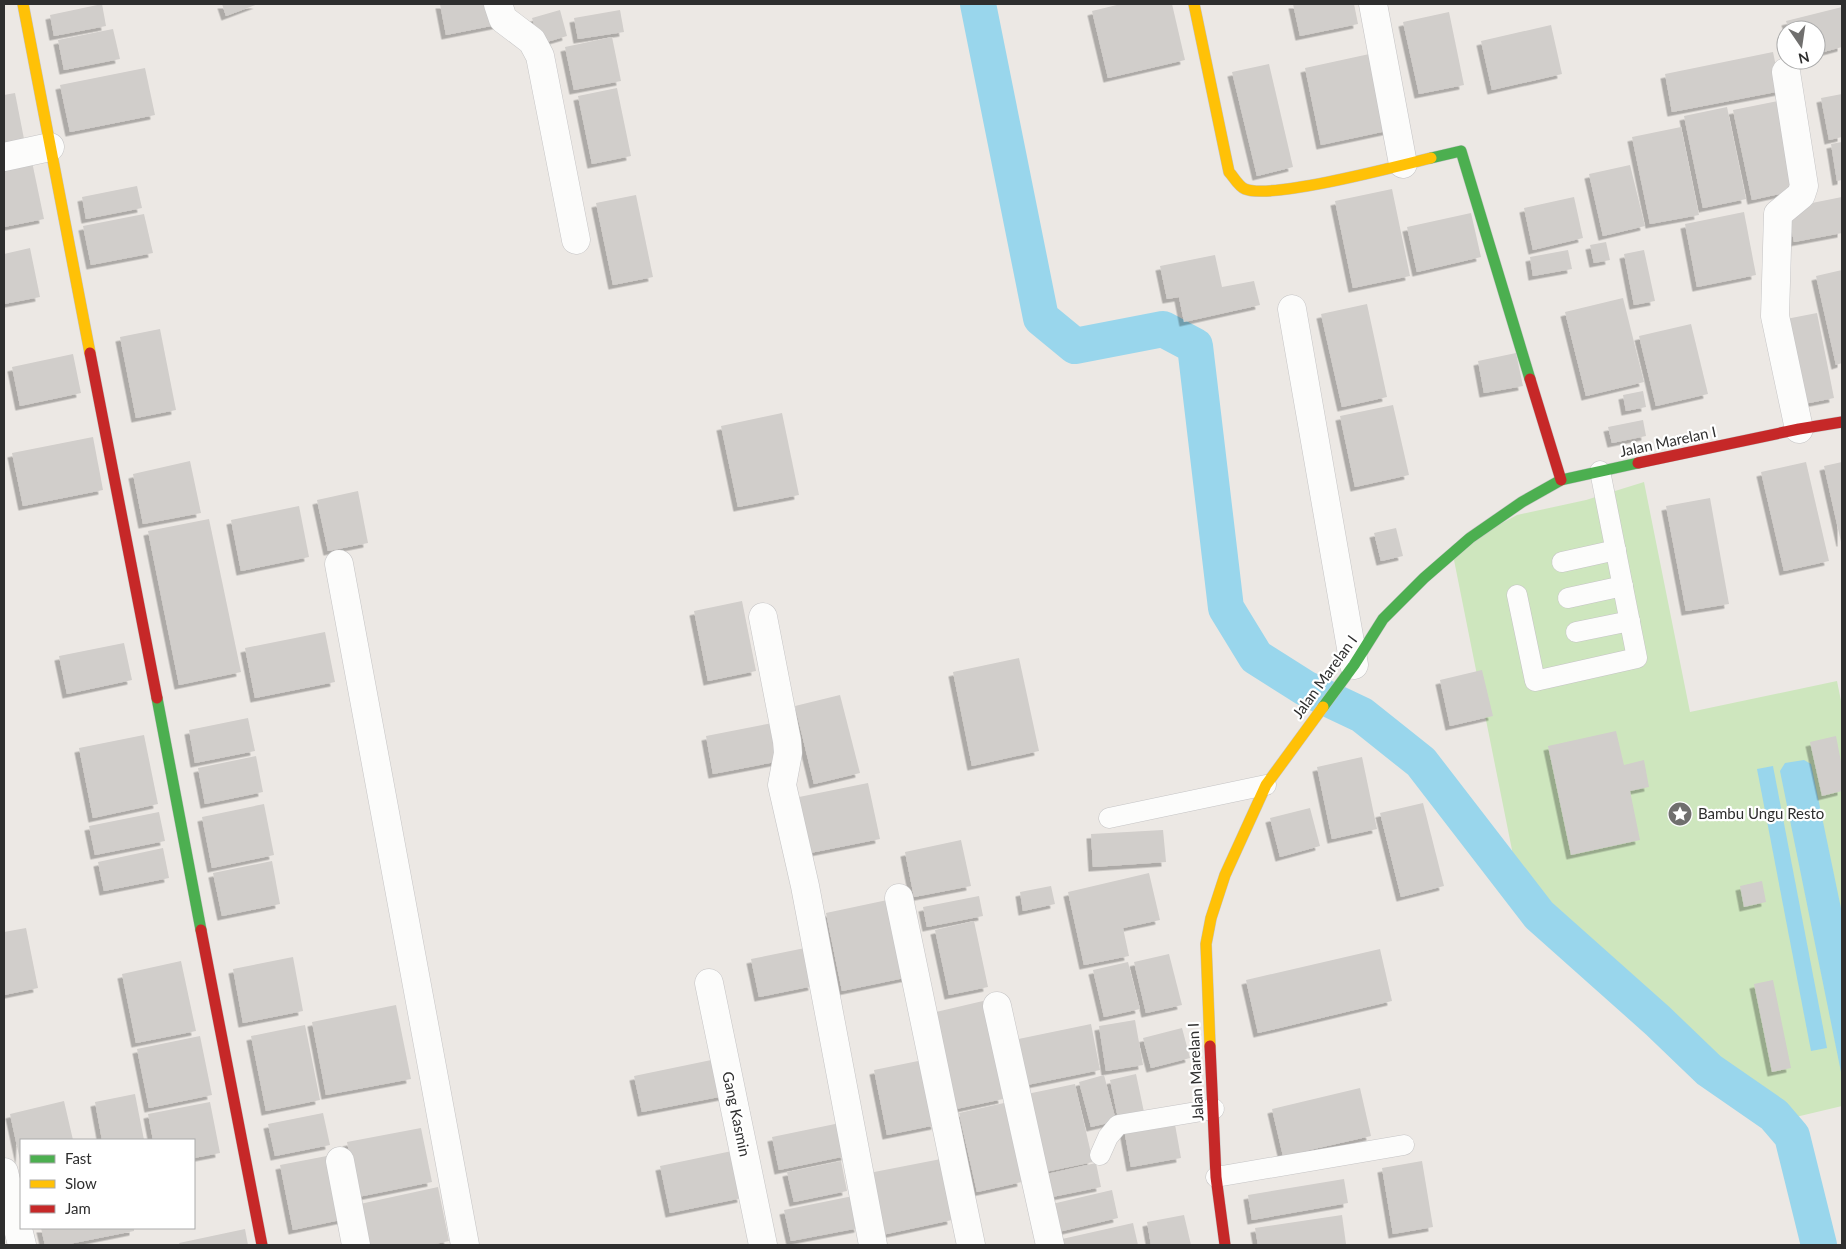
<svg xmlns="http://www.w3.org/2000/svg" width="1846" height="1249" viewBox="0 0 1846 1249" font-family="Lato,sans-serif">
	<defs>
		<filter id="shadow"><feDropShadow dx="-4.5" dy="4.5" stdDeviation="0" flood-color="#0004"/></filter>
	</defs>
	<rect width="100%" height="100%" fill="#ece8e4"/>
	<path fill="#cee6be" d="M1644 482 1690 712 1837 681 1842 706V1106L1779 1121 1706 1067 1658 1021 1539 915 1514 860 1452 550 1517 515 1586 500Z"/>
	<g fill="#99d6ec">
		<path d="M1804 760 1811 764 1842 913V1077L1780 771 1785 763Z"/>
		<path d="M1773 766 1827 1048 1811 1051 1757 769Z"/>
	</g>
	<g fill="none" stroke-linecap="round" stroke-linejoin="round">
		<path stroke="#99d6ec" stroke-width="36" d="M978 4 1041 318 1075 346 1163 329 1195 346 1226 608 1256 657 1305 688 1362 715 1421 762 1539 915 1658 1021 1709 1070 1774 1115 1792 1136 1819 1245"/>
	</g>
	<g fill="#d1cecb" filter="url(#shadow)">
		<path d="M102 4 106 26 54 36 50 15Z"/>
		<path d="M222 4H258L226 16Z"/>
		<path d="M440 4H496L501 24 446 35Z"/>
		<path d="M1121 4H1172L1185 60 1108 78 1092 11Z"/>
		<path d="M1293 4H1354L1358 24 1300 36Z"/>
		<path d="M1842 7V47L1816 54V30H1789L1786 21Z"/>
		<path d="M560 10 567 36 540 44 532 18Z"/>
		<path d="M620 10 624 32 578 39 574 18Z"/>
		<path d="M1449 12 1464 85 1419 94 1403 22Z"/>
		<path d="M1551 25 1562 74 1492 90 1481 41Z"/>
		<path d="M113 29 120 59 64 70 58 40Z"/>
		<path d="M612 37 621 81 574 90 565 47Z"/>
		<path d="M1773 52 1781 91 1672 112 1665 74Z"/>
		<path d="M1374 53 1391 130 1321 145 1305 68Z"/>
		<path d="M1269 64 1293 167 1257 176 1232 72Z"/>
		<path d="M145 68 155 115 70 132 60 85Z"/>
		<path d="M617 88 631 156 592 164 578 96Z"/>
		<path d="M15 93 25 144 4 149V95Z"/>
		<path d="M1842 94V137L1829 140 1821 98Z"/>
		<path d="M1778 101 1797 190 1752 200 1733 110Z"/>
		<path d="M1727 107 1746 199 1703 208 1684 116Z"/>
		<path d="M1681 127 1699 215 1650 224 1632 137Z"/>
		<path d="M1842 142V180L1837 181 1831 144Z"/>
		<path d="M31 157 44 219 4 227V163Z"/>
		<path d="M1630 165 1645 226 1603 236 1589 174Z"/>
		<path d="M137 186 142 208 86 219 82 197Z"/>
		<path d="M1392 189 1410 276 1353 288 1335 201Z"/>
		<path d="M636 195 653 277 613 285 596 203Z"/>
		<path d="M1574 197 1583 238 1533 250 1524 208Z"/>
		<path d="M1842 197V233L1794 242 1787 208Z"/>
		<path d="M1744 212 1756 275 1697 287 1685 224Z"/>
		<path d="M1471 213 1481 257 1417 272 1407 227Z"/>
		<path d="M144 214 153 253 91 265 83 226Z"/>
		<path d="M1606 242 1610 260 1594 263 1590 245Z"/>
		<path d="M30 248 40 297 4 304V254Z"/>
		<path d="M1568 250 1572 269 1533 276 1530 257Z"/>
		<path d="M1644 250 1655 301 1634 305 1624 254Z"/>
		<path d="M1215 255 1222 287 1254 281 1260 305 1184 322 1179 297 1167 299 1160 266Z"/>
		<path d="M1842 270V363L1836 365 1816 276Z"/>
		<path d="M1623 298 1644 382 1586 396 1565 312Z"/>
		<path d="M1367 304 1387 397 1342 407 1321 314Z"/>
		<path d="M1817 313 1834 398 1799 405 1781 320Z"/>
		<path d="M1691 324 1708 394 1656 406 1639 336Z"/>
		<path d="M160 329 176 410 136 418 120 337Z"/>
		<path d="M1516 353 1523 386 1484 393 1478 361Z"/>
		<path d="M73 354 81 393 20 406 12 367Z"/>
		<path d="M1643 391 1646 407 1626 411 1623 395Z"/>
		<path d="M1393 405 1409 475 1355 487 1340 416Z"/>
		<path d="M782 413 799 495 738 507 721 426Z"/>
		<path d="M1643 420 1646 436 1612 443 1608 427Z"/>
		<path d="M93 437 103 490 23 506 12 453Z"/>
		<path d="M190 461 201 513 143 524 133 474Z"/>
		<path d="M1806 462 1829 561 1784 571 1761 472Z"/>
		<path d="M1842 462V542H1841L1824 466Z"/>
		<path d="M358 491 368 543 328 551 317 500Z"/>
		<path d="M1710 498 1729 604 1686 611 1666 506Z"/>
		<path d="M299 506 309 557 241 571 231 520Z"/>
		<path d="M209 519 241 672 179 685 148 531Z"/>
		<path d="M1396 528 1403 556 1381 561 1374 533Z"/>
		<path d="M742 601 756 671 708 681 694 611Z"/>
		<path d="M325 632 335 682 255 698 245 648Z"/>
		<path d="M124 643 132 680 67 694 59 656Z"/>
		<path d="M1019 658 1039 751 972 766 953 672Z"/>
		<path d="M1482 670 1493 716 1450 726 1440 680Z"/>
		<path d="M840 695 860 773 814 784 795 706Z"/>
		<path d="M248 718 255 751 195 763 189 730Z"/>
		<path d="M778 722 785 760 713 774 706 736Z"/>
		<path d="M1616 731 1624 765 1644 760 1649 787 1630 791 1640 840 1571 855 1548 746Z"/>
		<path d="M144 735 158 804 93 818 79 748Z"/>
		<path d="M1836 736 1842 767V791L1822 796 1810 742Z"/>
		<path d="M256 756 263 792 205 804 198 768Z"/>
		<path d="M1362 757 1377 829 1332 839 1317 767Z"/>
		<path d="M868 783 880 839 810 853 799 797Z"/>
		<path d="M1423 803 1444 886 1401 897 1380 813Z"/>
		<path d="M264 804 274 855 212 868 202 817Z"/>
		<path d="M1310 808 1320 846 1280 857 1270 818Z"/>
		<path d="M159 812 165 841 95 855 89 826Z"/>
		<path d="M1163 830 1166 862 1093 867 1091 834Z"/>
		<path d="M961 840 971 886 914 897 905 852Z"/>
		<path d="M163 848 169 878 104 891 98 862Z"/>
		<path d="M272 861 280 904 222 916 213 873Z"/>
		<path d="M1149 873 1160 920 1123 928 1129 956 1084 965 1068 892Z"/>
		<path d="M1762 881 1766 902 1744 907 1740 886Z"/>
		<path d="M1051 886 1055 904 1023 911 1020 892Z"/>
		<path d="M979 896 983 916 927 927 923 907Z"/>
		<path d="M892 899 909 977 842 991 826 913Z"/>
		<path d="M974 921 988 987 949 995 935 930Z"/>
		<path d="M26 928 38 988 4 995V932Z"/>
		<path d="M805 948 813 986 759 997 751 959Z"/>
		<path d="M1380 949 1392 1001 1258 1033 1246 980Z"/>
		<path d="M1169 954 1182 1005 1146 1013 1134 962Z"/>
		<path d="M293 957 303 1011 243 1023 233 969Z"/>
		<path d="M181 961 196 1031 136 1043 122 974Z"/>
		<path d="M1128 962 1140 1009 1104 1017 1093 970Z"/>
		<path d="M1773 980 1791 1068 1772 1072 1754 984Z"/>
		<path d="M983 1001 1003 1099 956 1109 936 1012Z"/>
		<path d="M396 1005 411 1079 326 1095 312 1022Z"/>
		<path d="M1135 1020 1143 1065 1106 1071 1099 1026Z"/>
		<path d="M1091 1024 1100 1070 1022 1086 1013 1040Z"/>
		<path d="M305 1025 320 1100 266 1111 251 1036Z"/>
		<path d="M1182 1028 1190 1058 1151 1068 1143 1038Z"/>
		<path d="M200 1036 212 1095 149 1108 137 1049Z"/>
		<path d="M721 1058 729 1095 642 1112 634 1076Z"/>
		<path d="M923 1060 936 1125 887 1135 874 1070Z"/>
		<path d="M1136 1074 1145 1117 1119 1123 1110 1080Z"/>
		<path d="M1104 1075 1116 1121 1091 1127 1079 1082Z"/>
		<path d="M1075 1084 1093 1162 1045 1172 1027 1094Z"/>
		<path d="M1360 1088 1371 1136 1283 1156 1272 1109Z"/>
		<path d="M135 1094 144 1140H102L95 1102Z"/>
		<path d="M64 1101 73 1140H21L20 1160 10 1114Z"/>
		<path d="M210 1102 220 1153 194 1158V1140H153L148 1114Z"/>
		<path d="M1004 1103 1022 1182 977 1192 959 1113Z"/>
		<path d="M323 1113 330 1145 275 1156 268 1124Z"/>
		<path d="M1174 1119 1181 1158 1131 1167 1124 1129Z"/>
		<path d="M840 1123 846 1156 779 1170 772 1137Z"/>
		<path d="M421 1128 432 1182 358 1197 347 1142Z"/>
		<path d="M732 1151 742 1198 670 1213 660 1166Z"/>
		<path d="M332 1155 345 1219 293 1230 280 1165Z"/>
		<path d="M941 1159 952 1220 882 1235 869 1173Z"/>
		<path d="M841 1161 847 1191 794 1202 787 1172Z"/>
		<path d="M1422 1161 1433 1227 1393 1234 1382 1168Z"/>
		<path d="M1096 1163 1101 1187 1052 1197 1047 1174Z"/>
		<path d="M1344 1179 1348 1203 1252 1220 1248 1195Z"/>
		<path d="M438 1187 449 1241 430 1245H368L360 1204Z"/>
		<path d="M1112 1190 1118 1218 1058 1232 1052 1204Z"/>
		<path d="M853 1196 859 1228 791 1241 784 1210Z"/>
		<path d="M1184 1215 1191 1245H1151L1147 1222Z"/>
		<path d="M1342 1215 1346 1244 1336 1245H1258L1255 1228Z"/>
		<path d="M1133 1223 1138 1245H1064L1062 1239Z"/>
		<path d="M41 1228H134V1231L64 1245H45Z"/>
		<path d="M245 1229 248 1245H180L179 1243Z"/>
	</g>
	<g fill="none" stroke-linecap="round" stroke-linejoin="round">
		<defs>
			<g id="lane">
				<path d="M1562 562 1616 550"/>
				<path d="M1517 595 1535 681 1637 658 1600 471"/>
				<path d="M1568 598 1623 586"/>
				<path d="M1576 632 1630 621"/>
				<path d="M1109 818 1266 785"/>
				<path d="M1100 1155 1108 1137 1118 1125 1214 1109"/>
				<path d="M1216 1177 1404 1145"/>
			</g>
			<g id="street">
				<path d="M498 4 503 19 532 41 540 56 576 240"/>
				<path d="M1373 4 1403 164"/>
				<path d="M1786 72 1804 186 1801 195 1778 214 1775 316 1799 429"/>
				<path d="M4 157 50 147"/>
				<path d="M1292 309 1354 665"/>
				<path d="M339 564 465 1245"/>
				<path d="M763 617 787 741 788 753 782 785 805 886 873 1245"/>
				<path d="M899 898 971 1245"/>
				<path d="M709 983 763 1245"/>
				<path d="M997 1006 1050 1245"/>
				<path d="M340 1161 356 1245"/>
				<path d="M4 1172 22 1245"/>
			</g>
			<g id="fast">
				<path d="M1431 158 1461 151 1530 379"/>
				<path d="M157 698 201 930"/>
				<path d="M1323 707 1354 665 1383 619 1424 578 1470 538 1522 502 1561 480 1638 463"/>
			</g>
			<g id="slow">
				<path d="M23 4 90 353"/>
				<path d="M1194 4 1229 172C1234 177 1238 186 1245 189 1271 200 1398 166 1431 158"/>
				<path d="M1210 1046 1206 944 1211 918 1225 875 1266 785 1323 707"/>
			</g>
			<g id="jam">
				<path d="M90 353 157 698"/>
				<path d="M1530 379 1561 480"/>
				<path d="M1638 463 1799 429 1842 422"/>
				<path d="M201 930 262 1245"/>
				<path d="M1210 1046 1216 1177 1225 1245"/>
			</g>
		</defs>
		<use href="#lane" stroke="#c5c4c5" stroke-width="21"/>
		<use href="#street" stroke="#c5c4c5" stroke-width="29"/>
		<use href="#fast" stroke="#c5c4c5" stroke-width="12"/>
		<use href="#slow" stroke="#c5c4c5" stroke-width="12"/>
		<use href="#jam" stroke="#c5c4c5" stroke-width="12"/>
		<use href="#lane" stroke="#fcfcfb" stroke-width="20"/>
		<use href="#street" stroke="#fcfcfb" stroke-width="28"/>
		<use href="#fast" stroke="#4caf50" stroke-width="11"/>
		<use href="#slow" stroke="#ffc107" stroke-width="11"/>
		<use href="#jam" stroke="#c62828" stroke-width="11"/>
	</g>
	<defs>
		<symbol id="sight-disc" viewBox="-11 -11 22 22"><circle r="9.5" fill="#706f6e" stroke="#fff"/><path d="M0-6L1.8-2.2L6-1.7L2.9 1.2L3.7 5.4L0 3.3L-3.7 5.4L-2.9 1.2L-6-1.7L-1.8-2.2Z" fill="#fff"/></symbol>
	</defs>
	<g fill-rule="evenodd">
		<use href="#sight-disc" x="1666" y="800" width="28" height="28"/>
	</g>
	<g text-anchor="middle" stroke-width="4.5" stroke-linejoin="round" paint-order="stroke">
		<g font-size="15" fill="#2e2e2e" stroke="#fff">
			<text transform="translate(1668 442) rotate(-12)" y="5">Jalan Marelan I</text>
			<text transform="translate(1325 677) rotate(-54)" y="5">Jalan Marelan I</text>
			<text transform="translate(1196 1072) rotate(-93)" y="5">Jalan Marelan I</text>
			<text transform="translate(736 1114) rotate(78)" y="5">Gang Kasmin</text>
		</g>
		<g font-size="15" fill="#2e2e2e" stroke="#fff" text-anchor="start">
			<text x="1698" y="819">Bambu Ungu Resto</text>
		</g>
	</g>
	<rect width="1846" height="1249" fill="none" stroke="#2e2e2e" stroke-width="10"/>
	<rect x="20" y="1139" width="175" height="90" fill="#ffffff" stroke="#ababab"/>
	<rect x="30" y="1155" width="25" height="8" fill="#4caf50" stroke="#ababab"/>
	<text x="65" y="1164" font-size="15" fill="#2e2e2e">Fast</text>
	<rect x="30" y="1180" width="25" height="8" fill="#ffc107" stroke="#ababab"/>
	<text x="65" y="1189" font-size="15" fill="#2e2e2e">Slow</text>
	<rect x="30" y="1205" width="25" height="8" fill="#c62828" stroke="#ababab"/>
	<text x="65" y="1214" font-size="15" fill="#2e2e2e">Jam</text>
	<g transform="translate(1801 45) rotate(167)"><circle r="24" fill="#ffffff" stroke="#ababab"/>
	<path d="M0-4L9 19L0 12L-9 19Z" fill="#706f6e"/>
	<text y="-8" font-size="14" font-weight="bold" text-anchor="middle" fill="#2e2e2e">N</text>
	</g>
</svg>
